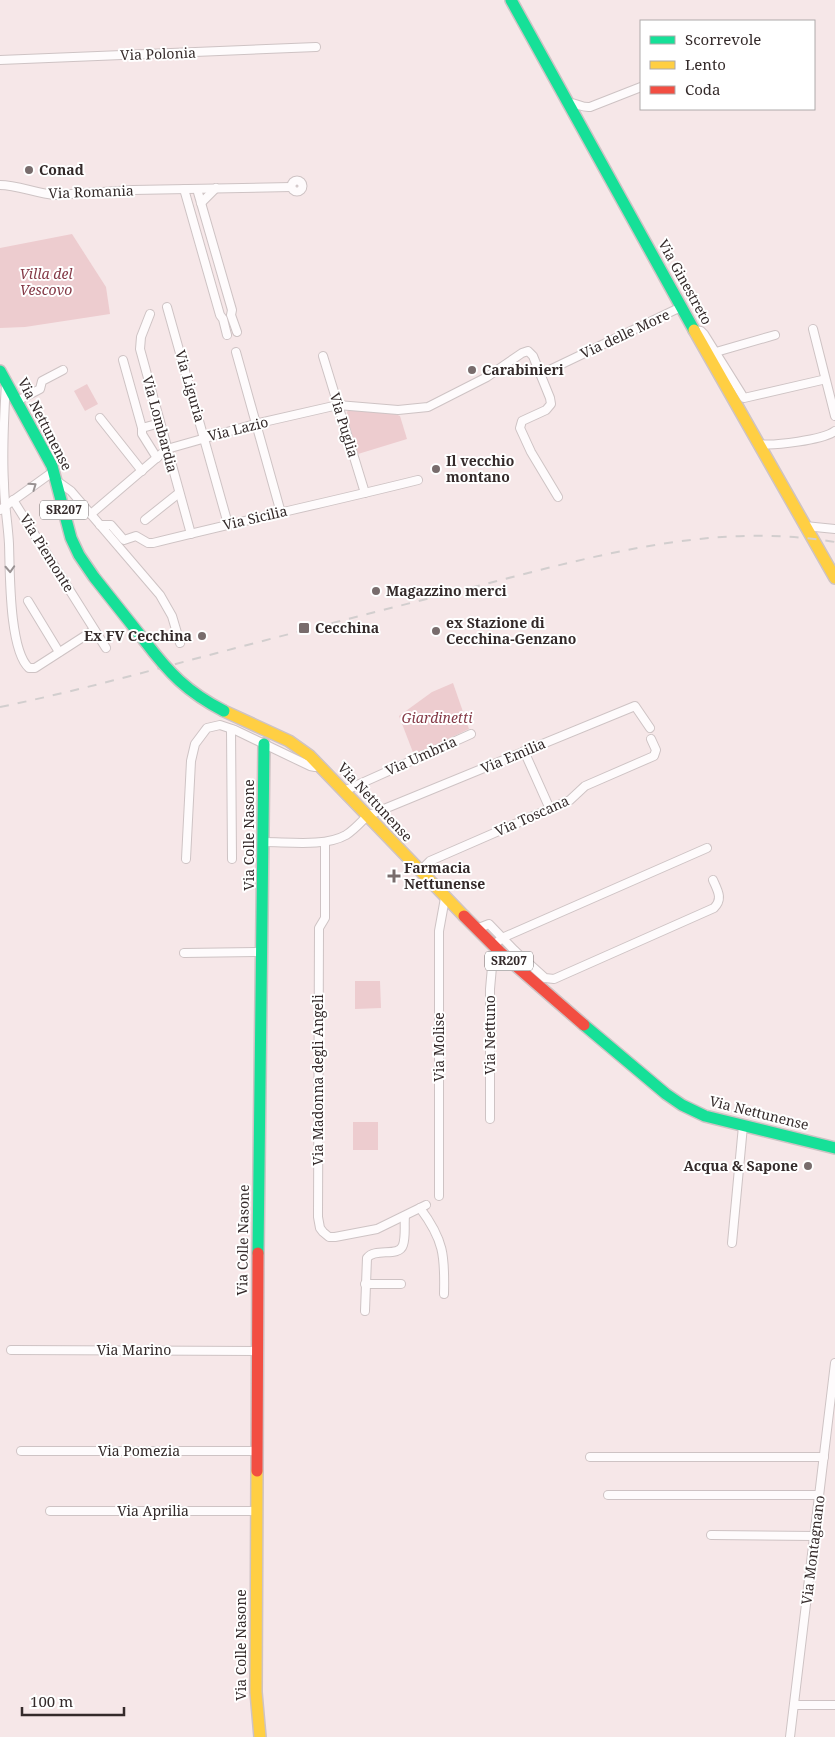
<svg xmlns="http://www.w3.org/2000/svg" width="835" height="1737" viewBox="0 0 835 1737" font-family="'Noto Serif',serif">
	<rect width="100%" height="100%" fill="#f6e7e8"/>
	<g fill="#edcccf">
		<path d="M72 234 106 287 110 314 25 327 0 328V248Z"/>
		<path d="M87 384 98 404 85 411 74 391Z"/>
		<path d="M349 409 393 413 400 416 407 439 358 454 349 425 347 412Z"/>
		<path d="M453 683 469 729 414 755 399 716 432 692Z"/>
		<path d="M355 981H380L381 1008 355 1009Z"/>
		<rect x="353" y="1122" width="25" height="28"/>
	</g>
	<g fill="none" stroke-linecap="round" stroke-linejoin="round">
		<defs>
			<g id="street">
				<path d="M0 60 316 47"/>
				<path d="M568 103C576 102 581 108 590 107L641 87"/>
				<circle cx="297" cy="186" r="5.5"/>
				<path d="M0 185C18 185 37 194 56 195L133 190 291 187"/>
				<path d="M184 189 220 315 223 319 227 335"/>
				<path d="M197 189 232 310 231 315 237 332"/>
				<path d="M201 203 216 188"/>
				<path d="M167 307 228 524"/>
				<path d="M150 314 141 337 140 349 191 534"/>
				<path d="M813 329 835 416"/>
				<path d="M694 330 701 331 704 334 744 398 822 380"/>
				<path d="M236 352 281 513"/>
				<path d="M716 352 775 335"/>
				<path d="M323 356 365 493"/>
				<path d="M123 360 142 428"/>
				<path d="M541 374 681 307"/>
				<path d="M6 383C4 416 2 450 4 483 4 503 8 524 9 544 10 572 9 650 29 668H35L94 630"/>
				<path d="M17 401 40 389 42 381 63 370"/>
				<path d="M100 418 142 471"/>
				<path d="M759 444C774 446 823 440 835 431"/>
				<path d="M157 458 142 434V428L160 423"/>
				<path d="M57 481 71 491 160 595 172 616 180 643"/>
				<path d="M13 500 106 648"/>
				<path d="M0 510 54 471"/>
				<path d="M91 514 167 449 255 424 338 405 398 410 428 407 487 377 522 353 528 351 533 356 550 398 551 404 546 410 522 421 520 428 531 452 558 497"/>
				<path d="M145 520 179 493"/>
				<path d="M100 525H111L124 540 136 536 148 543H153C241 521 330 502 418 480"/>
				<path d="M805 526 835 529"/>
				<path d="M28 601 59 652"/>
				<path d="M231 729 232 859"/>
				<path d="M524 751 550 809"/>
				<path d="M344 791 471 734"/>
				<path d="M264 842C289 842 325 847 346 835 354 830 360 823 367 816L635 706 650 728"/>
				<path d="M325 842V918L319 928 318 1217 320 1228 323 1232 329 1237H335L377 1229 426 1205"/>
				<path d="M186 859 191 761 195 744 207 728 220 725 235 730 310 766 315 767 319 764"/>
				<path d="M420 871 430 861 570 800 585 786 654 756 656 750 651 739"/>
				<path d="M476 929 489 924 515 951 513 955"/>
				<path d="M493 946 502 938 707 848"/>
				<path d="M515 951 545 978 554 979 714 908C723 899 718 891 713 880"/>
				<path d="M184 953 263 952"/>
				<path d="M490 1119V989L492 967 500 952"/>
				<path d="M439 1196V931L445 898"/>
				<path d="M420 1208C444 1240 445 1256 444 1294"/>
				<path d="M732 1243 743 1126"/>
				<path d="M365 1284H401"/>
				<path d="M365 1311 367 1258C375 1247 399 1258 403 1245 406 1236 404 1224 405 1216"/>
				<path d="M11 1350 257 1351"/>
				<path d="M21 1451H257"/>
				<path d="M590 1457H824"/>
				<path d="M608 1495H819"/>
				<path d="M50 1511H257"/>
				<path d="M711 1535 814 1536"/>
				<path d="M794 1705H835"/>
				<path d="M790 1737 835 1363"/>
			</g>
			<g id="fast">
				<path d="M511 0 694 330"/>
				<path d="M0 371 52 466 71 538 79 555 94 577 144 640"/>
				<path d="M584 1025 666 1094 682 1105 705 1116 835 1148"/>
				<path d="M258 1253 264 744"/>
			</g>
			<g id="slow">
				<path d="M694 330 835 578"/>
				<path d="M224 711 289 741 310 756 464 916"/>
				<path d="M257 1471 256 1692 260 1737"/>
			</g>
			<g id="jam">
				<path d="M464 916 500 952 584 1025"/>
				<path d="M257 1471 258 1253"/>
			</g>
		</defs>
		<use href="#street" stroke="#cec3c4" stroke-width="10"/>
		<use href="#fast" stroke="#cec3c4" stroke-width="14"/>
		<use href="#slow" stroke="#cec3c4" stroke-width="14"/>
		<use href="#jam" stroke="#cec3c4" stroke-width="14"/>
		<use href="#street" stroke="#fefbfc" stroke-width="8"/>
		<use href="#fast" stroke="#16e098" stroke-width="11"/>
		<use href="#slow" stroke="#ffcf43" stroke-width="11"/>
		<use href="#jam" stroke="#f24e42" stroke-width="11"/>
		<path stroke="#d2cece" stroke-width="2" stroke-dasharray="9 9" stroke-linecap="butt" d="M0 707C73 692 145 672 217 653 296 632 375 612 454 592 578 561 706 520 835 542"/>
		<defs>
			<path id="fast-bridge" d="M144 640C169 673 187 692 224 711"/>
		</defs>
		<use href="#fast-bridge" stroke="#cec3c4" stroke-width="14" stroke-linecap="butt"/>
		<use href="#fast-bridge" stroke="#16e098" stroke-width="11"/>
	</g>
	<defs><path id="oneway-chevron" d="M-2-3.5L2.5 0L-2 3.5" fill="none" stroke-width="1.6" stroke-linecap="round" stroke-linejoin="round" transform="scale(1.25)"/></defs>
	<g stroke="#999293">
		<use href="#oneway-chevron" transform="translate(33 486) rotate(-35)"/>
		<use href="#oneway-chevron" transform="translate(10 569) rotate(87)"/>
	</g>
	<g fill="#786c6c" stroke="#fff" stroke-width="2">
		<circle cx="29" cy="170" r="5"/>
		<circle cx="472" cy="370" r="5"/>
		<circle cx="436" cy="469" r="5"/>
		<circle cx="376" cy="591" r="5"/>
		<rect x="298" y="622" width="12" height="12" rx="2.5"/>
		<circle cx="436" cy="631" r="5"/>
		<circle cx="202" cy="636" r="5"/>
		<path d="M391.5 868.5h5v5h5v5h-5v5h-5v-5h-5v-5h5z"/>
		<circle cx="808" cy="1166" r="5"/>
	</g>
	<g text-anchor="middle" stroke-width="4" stroke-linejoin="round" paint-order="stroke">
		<g fill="#fff" stroke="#716a6a" stroke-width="1">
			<rect x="40" y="500.5" width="48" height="19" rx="4"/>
			<rect x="485" y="951.5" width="48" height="19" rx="4"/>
		</g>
		<g font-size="12" font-weight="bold" fill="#342a2a">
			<text x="64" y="514">SR207</text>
			<text x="509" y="965">SR207</text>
		</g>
		<g font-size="14" fill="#342a2a" stroke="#fff">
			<text transform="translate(158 54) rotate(-2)" y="5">Via Polonia</text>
			<text transform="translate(91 192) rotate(-2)" y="5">Via Romania</text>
			<text transform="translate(685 282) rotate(61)" y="5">Via Ginestreto</text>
			<text transform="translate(625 334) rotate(-25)" y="5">Via delle More</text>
			<text transform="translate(190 386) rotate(74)" y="5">Via Liguria</text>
			<text transform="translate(45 424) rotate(63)" y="5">Via Nettunense</text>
			<text transform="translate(160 424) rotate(75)" y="5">Via Lombardia</text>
			<text transform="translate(344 425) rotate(73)" y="5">Via Puglia</text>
			<text transform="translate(238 429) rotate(-14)" y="5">Via Lazio</text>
			<text transform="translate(255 518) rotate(-13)" y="5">Via Sicilia</text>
			<text transform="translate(47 553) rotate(58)" y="5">Via Piemonte</text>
			<text transform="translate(421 756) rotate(-24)" y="5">Via Umbria</text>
			<text transform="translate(513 756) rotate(-23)" y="5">Via Emilia</text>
			<text transform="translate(375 802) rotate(47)" y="5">Via Nettunense</text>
			<text transform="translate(532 816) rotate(-24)" y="5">Via Toscana</text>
			<text transform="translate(249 835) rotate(-90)" y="5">Via Colle Nasone</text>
			<text transform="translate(490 1035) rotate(-90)" y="5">Via Nettuno</text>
			<text transform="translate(439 1047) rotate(-90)" y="5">Via Molise</text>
			<text transform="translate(318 1080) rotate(-90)" y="5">Via Madonna degli Angeli</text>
			<text transform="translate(759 1113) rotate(14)" y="5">Via Nettunense</text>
			<text transform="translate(243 1240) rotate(-89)" y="5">Via Colle Nasone</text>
			<text x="134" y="1355">Via Marino</text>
			<text x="139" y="1456">Via Pomezia</text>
			<text x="153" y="1516">Via Aprilia</text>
			<text transform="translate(813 1550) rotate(-83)" y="5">Via Montagnano</text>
			<text transform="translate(241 1645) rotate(-90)" y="5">Via Colle Nasone</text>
		</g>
		<g font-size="14" font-weight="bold" fill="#342a2a" stroke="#fff" text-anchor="start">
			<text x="39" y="175">Conad</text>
			<text x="482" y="375">Carabinieri</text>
			<text x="446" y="466">Il vecchio<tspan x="446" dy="16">montano</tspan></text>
			<text x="386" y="596">Magazzino merci</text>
			<text x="446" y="628">ex Stazione di<tspan x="446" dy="16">Cecchina-Genzano</tspan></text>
			<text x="315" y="633">Cecchina</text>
			<text x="192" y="641" text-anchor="end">Ex FV Cecchina</text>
			<text x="404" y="873">Farmacia<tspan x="404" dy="16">Nettunense</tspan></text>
			<text x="798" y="1171" text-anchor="end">Acqua &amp; Sapone</text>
		</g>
		<g font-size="14" font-style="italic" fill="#843946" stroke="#fff">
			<text x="46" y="279">Villa del<tspan x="46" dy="16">Vescovo</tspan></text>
			<text x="437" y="723">Giardinetti</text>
		</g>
	</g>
	<rect x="640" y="20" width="175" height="90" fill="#ffffff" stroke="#aeaaaa"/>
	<rect x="650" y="36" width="25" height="8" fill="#16e098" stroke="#aeaaaa"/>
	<text x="685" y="45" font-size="15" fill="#342a2a">Scorrevole</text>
	<rect x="650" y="61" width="25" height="8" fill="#ffcf43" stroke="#aeaaaa"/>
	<text x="685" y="70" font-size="15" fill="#342a2a">Lento</text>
	<rect x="650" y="86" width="25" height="8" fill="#f24e42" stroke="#aeaaaa"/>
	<text x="685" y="95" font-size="15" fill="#342a2a">Coda</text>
	<path d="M22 1707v8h102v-8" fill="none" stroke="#342a2a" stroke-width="2.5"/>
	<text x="30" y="1707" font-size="15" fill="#342a2a" stroke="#ffffff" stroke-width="4" paint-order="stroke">100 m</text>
</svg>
